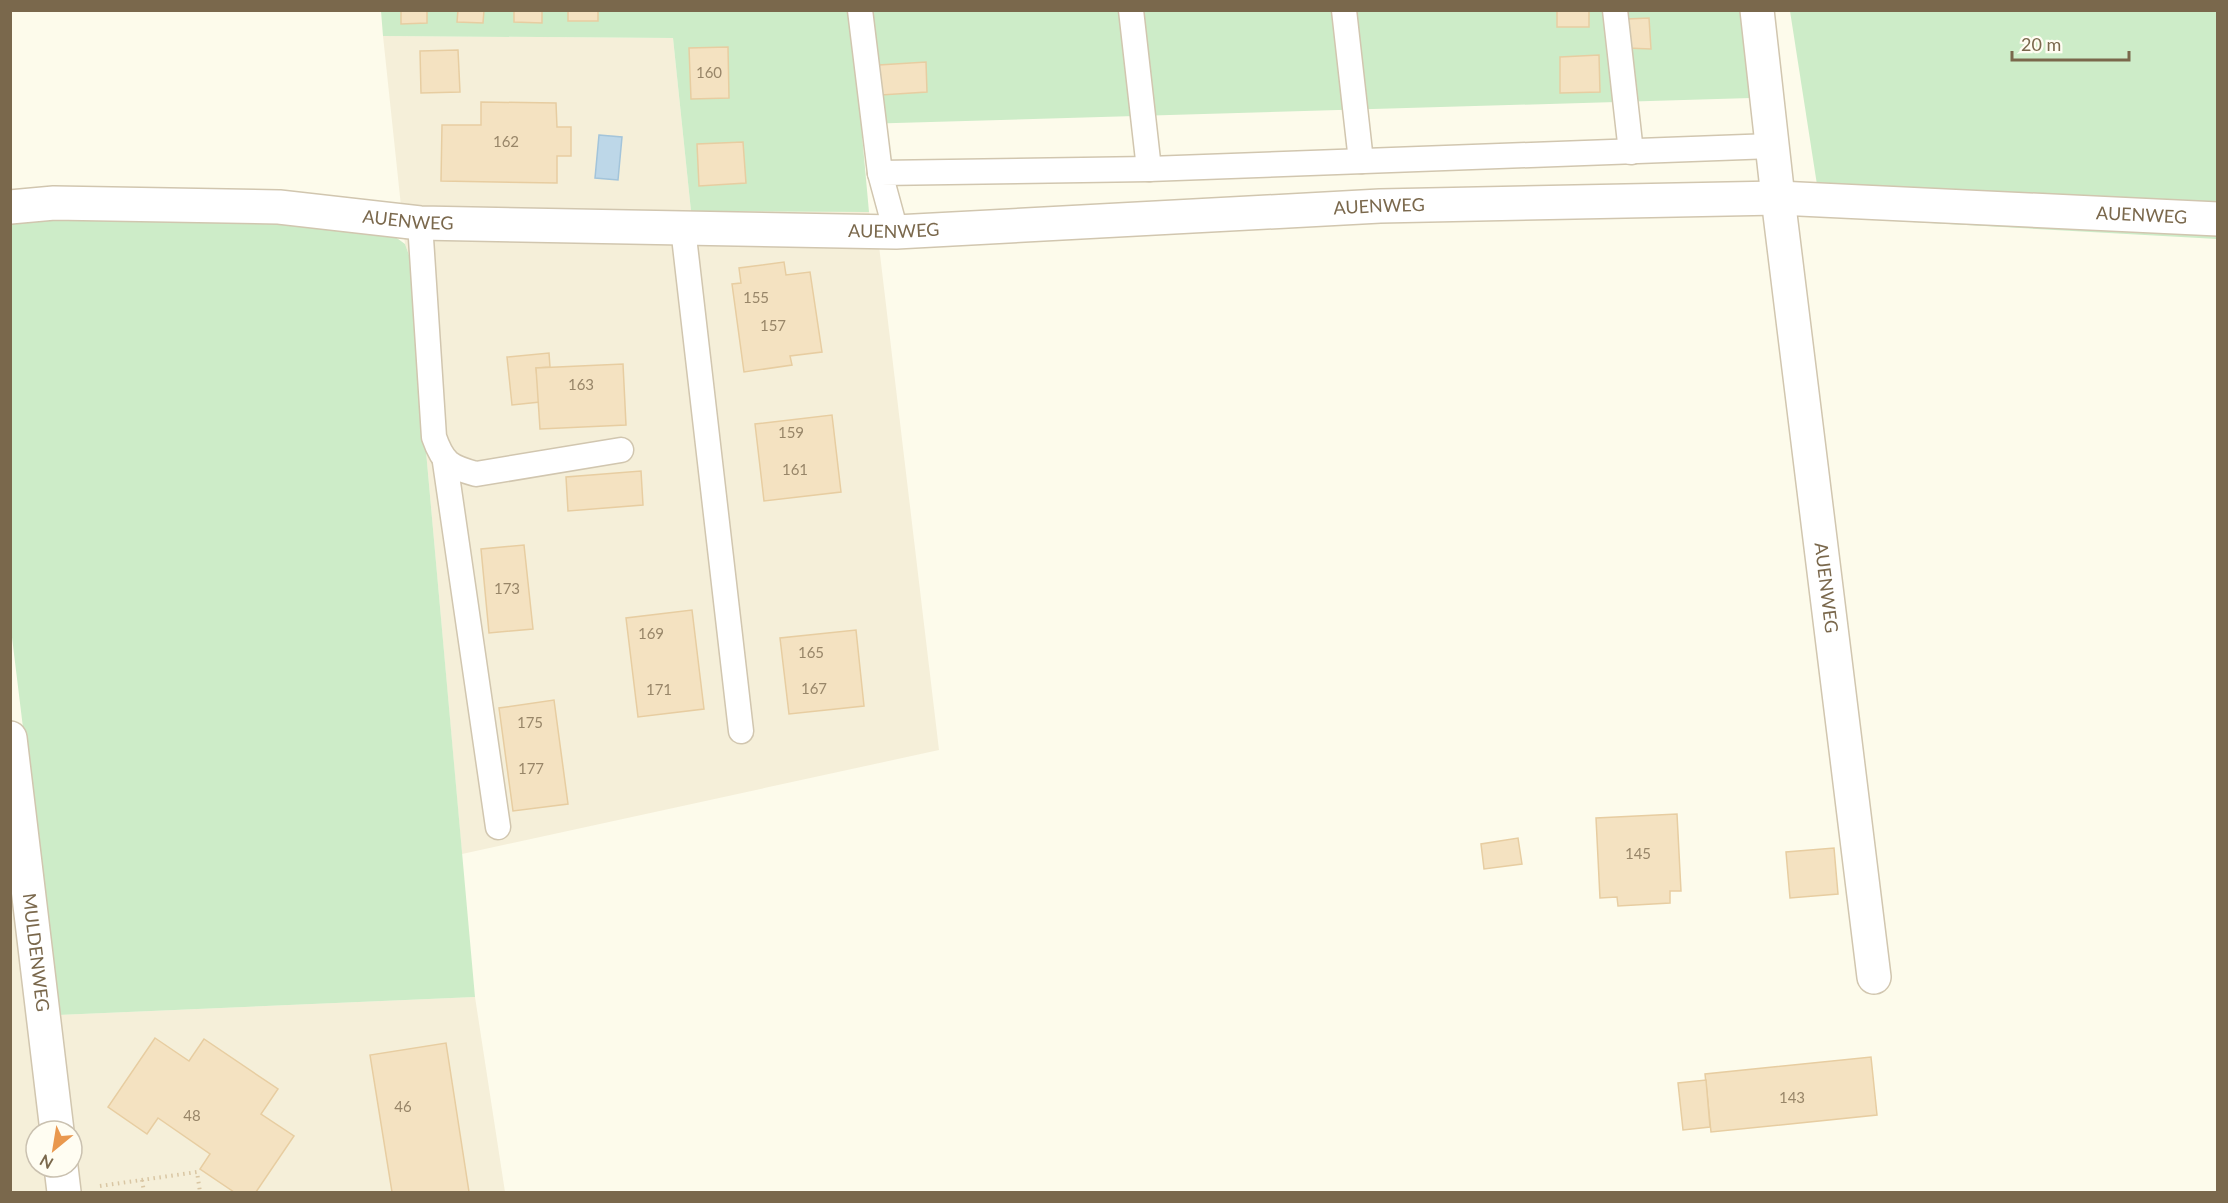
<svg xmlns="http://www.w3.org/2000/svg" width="2228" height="1203" viewBox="0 0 2228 1203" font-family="Lato,sans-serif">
	<rect width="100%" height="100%" fill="#fdfbeb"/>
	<g fill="#f5efd9" fill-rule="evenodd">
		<path d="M383 36 673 38 691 211 869 212 879 246 939 750 462 854 426 451 414 269 405 244Z"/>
		<path d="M10 799 58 1015 475 997 505 1192H11ZM36 1131H72V1167H36Z"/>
	</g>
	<g fill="#cdecc8">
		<path d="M381 11H1741L1751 98 861 124 869 212 691 211 673 38 383 36Z"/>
		<path d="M1790 11H2217V239L1822 217Z"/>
		<path d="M31 213 258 215 387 231 405 244 414 269 426 451 475 997 58 1015 10 621V221Z"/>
	</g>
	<path fill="#bdd7e8" stroke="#a3c4da" stroke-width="1.5" d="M599 135 622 137 618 180 595 178Z"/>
	<g fill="#f4e2c1" stroke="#e7cda1" stroke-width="1.5">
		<path d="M401 10H427V23L401 24Z"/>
		<path d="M458 10H484L483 23 457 22Z"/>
		<path d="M514 10H542V23L514 22Z"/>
		<rect x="568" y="10" width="30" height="11"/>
		<rect x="1557" y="10" width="32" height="17"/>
		<path d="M1649 18 1651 49 1627 48 1626 19Z"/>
		<path d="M728 47 729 98 691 99 689 48Z"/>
		<path d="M458 50 460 92 421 93 420 51Z"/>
		<path d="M1599 55 1600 92 1560 93V57Z"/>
		<path d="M926 62 927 92 881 95 879 65Z"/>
		<path d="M481 102 556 103 557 127H571V156H557V183L441 181 442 125H481Z"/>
		<path d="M743 142 746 183 699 186 697 144Z"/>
		<path d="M784 262 786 275 810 272 822 352 790 356 792 365 744 372 732 284 741 283 739 268Z"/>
		<path d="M549 353 550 367 536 368 540 402 512 405 507 357Z"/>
		<path d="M623 364 626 425 540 429 536 368Z"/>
		<path d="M832 415 841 492 764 501 755 424Z"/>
		<path d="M641 471 643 505 568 511 566 477Z"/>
		<path d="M524 545 533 629 489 633 481 549Z"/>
		<path d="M692 610 704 709 638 717 626 618Z"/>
		<path d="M856 630 864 706 789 714 780 638Z"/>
		<path d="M554 700 568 804 513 811 499 708Z"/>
		<path d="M1677 814 1681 891H1670V903L1618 906 1617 897 1600 898 1596 818Z"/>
		<path d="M1518 838 1522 864 1484 869 1481 844Z"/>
		<path d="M1834 848 1838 894 1790 898 1786 852Z"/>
		<path d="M155 1038 189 1061 204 1039 278 1089 261 1114 294 1136 256 1192H234L200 1169 210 1154 158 1118 147 1134 108 1107Z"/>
		<path d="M446 1043 469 1192H392L370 1055Z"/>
		<path d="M1871 1057 1877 1115 1711 1132 1705 1074Z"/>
		<path d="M1706 1080 1710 1127 1683 1130 1678 1083Z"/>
	</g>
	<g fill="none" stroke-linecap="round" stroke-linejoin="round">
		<defs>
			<g id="lane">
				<path d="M860 10 880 173"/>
				<path d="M1131 10 1149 169"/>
				<path d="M1344 10 1361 161"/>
				<path d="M1615 10 1631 152"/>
				<path d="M420 223 434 437C443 463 450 467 476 474L621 450"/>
				<path d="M683 228 741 731"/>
				<path d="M896 232 880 173 1149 169 1772 146"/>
				<path d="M445 462 498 827"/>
			</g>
			<g id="street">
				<path id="s1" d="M1757 10 1778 198 1874 977"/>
				<path id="s2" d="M10 207 54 203 279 207 420 223 896 232 1380 206 1778 198 2218 219"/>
				<path id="s3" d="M10 738 57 1131"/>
				<path d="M61 1167 64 1192"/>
			</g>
		</defs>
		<use href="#lane" stroke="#d1c6af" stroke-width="27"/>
		<use href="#street" stroke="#d1c6af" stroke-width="36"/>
		<g stroke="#d9c6a3" stroke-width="4" stroke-dasharray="1.5 4.5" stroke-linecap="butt">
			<path d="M142 1180 144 1192"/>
			<path d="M100 1186 197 1172 200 1192"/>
		</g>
		<use href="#lane" stroke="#fff" stroke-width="24"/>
		<use href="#street" stroke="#fff" stroke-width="33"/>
	</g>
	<g text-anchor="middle" stroke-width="6" stroke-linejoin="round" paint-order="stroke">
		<g font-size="15" fill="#988669">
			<text x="709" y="78">160</text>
			<text x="506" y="147">162</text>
			<text x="756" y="303">155</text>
			<text x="773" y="331">157</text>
			<text x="581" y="390">163</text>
			<text x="791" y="438">159</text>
			<text x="795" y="475">161</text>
			<text x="507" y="594">173</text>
			<text x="651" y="639">169</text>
			<text x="811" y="658">165</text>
			<text x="814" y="694">167</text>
			<text x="659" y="695">171</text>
			<text x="530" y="728">175</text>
			<text x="531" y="774">177</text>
			<text x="1638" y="859">145</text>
			<text x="1792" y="1103">143</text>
			<text x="403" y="1112">46</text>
			<text x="192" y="1121">48</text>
		</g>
		<g font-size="18" fill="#7a684c" stroke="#fffdf2">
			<text dy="6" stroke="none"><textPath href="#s2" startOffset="1371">AUENWEG</textPath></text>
			<text dy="6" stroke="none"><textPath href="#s2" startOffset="2134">AUENWEG</textPath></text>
			<text dy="6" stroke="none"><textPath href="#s2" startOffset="399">AUENWEG</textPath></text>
			<text dy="6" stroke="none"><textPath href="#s2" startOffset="885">AUENWEG</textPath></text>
			<text dy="6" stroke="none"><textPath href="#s1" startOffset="582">AUENWEG</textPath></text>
			<text dy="6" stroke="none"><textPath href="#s3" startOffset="216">MULDENWEG</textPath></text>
		</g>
	</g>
	<rect width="2228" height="1203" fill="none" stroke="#7a684c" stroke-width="24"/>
	<g transform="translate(54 1149) rotate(210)"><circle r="28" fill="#fffdf2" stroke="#cac1b0" stroke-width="1.5"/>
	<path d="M0-4.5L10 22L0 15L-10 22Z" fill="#e9984e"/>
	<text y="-9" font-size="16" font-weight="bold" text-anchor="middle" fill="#7a684c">N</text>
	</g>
	<path d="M2012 51v9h117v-9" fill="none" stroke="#7a684c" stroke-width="3"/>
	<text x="2021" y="51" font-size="18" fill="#7a684c" stroke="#fffdf2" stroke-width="4.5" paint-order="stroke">20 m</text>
</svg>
